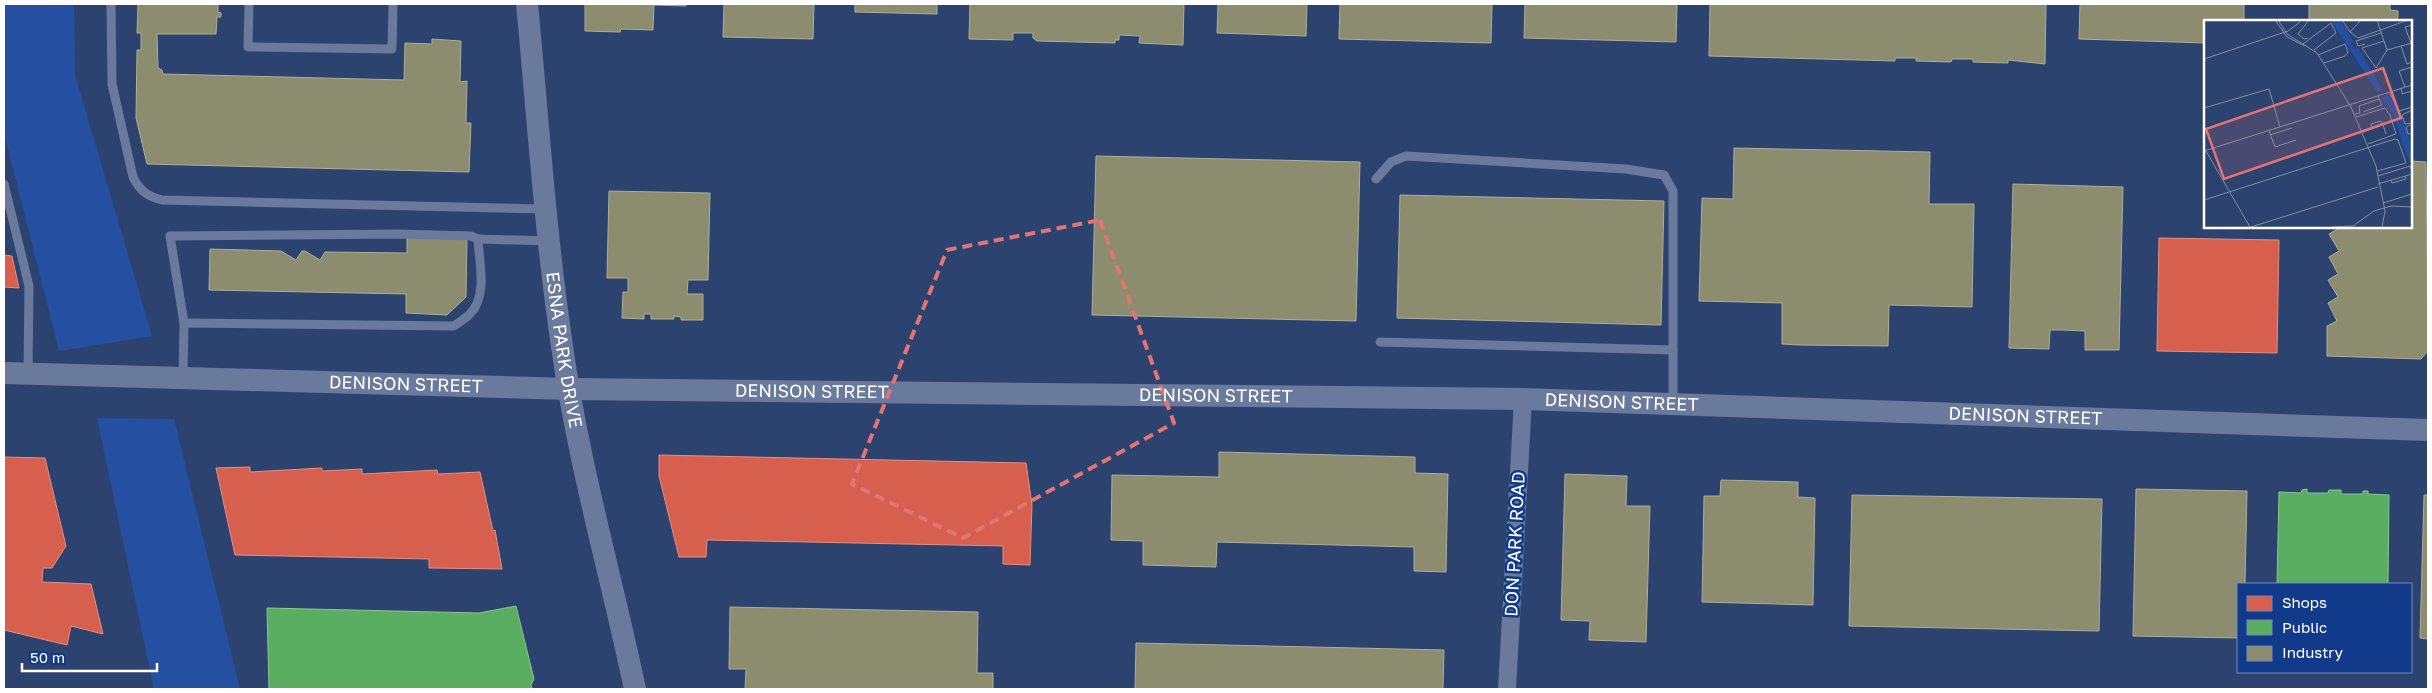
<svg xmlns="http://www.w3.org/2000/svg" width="2432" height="693" viewBox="0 0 2432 693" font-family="'Golos Text',sans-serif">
	<rect width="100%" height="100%" fill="#2d436f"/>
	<g fill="#2550a1">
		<path d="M4 4H74L75 75 152 336 59 351 4 133Z"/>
		<path d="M97 418 174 419 240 689H154Z"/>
	</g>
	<g fill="#d6604d" stroke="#e29082">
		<path d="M2159 238 2279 240 2277 353 2157 351Z"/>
		<path d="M4 255 12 256 19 288 4 287Z"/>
		<path d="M659 455 1026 463 1032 505 1030 565 1003 564V546L707 540 706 557H679L659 476Z"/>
		<path d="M4 457 45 458 66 546 52 568H43L42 582 91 584 103 634 71 626 67 645 4 630Z"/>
		<path d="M250 467V472L322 468V471L362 469V474L437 470 438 474 480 472 493 531 495 530 502 569 429 568V559L235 555 216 468Z"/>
	</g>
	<g fill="#5aae61" stroke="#8cc690">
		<path d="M2307 489V493H2328L2329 490H2341V494H2363V491H2368V494L2389 495 2388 584H2277L2279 492 2301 493 2302 490Z"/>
		<path d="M516 606 534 679 531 685 532 689H269L267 608 479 613Z"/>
	</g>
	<g fill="#8c8c6e" stroke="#aeae9a">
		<path d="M138 4H218V12L221 13V17H217L216 34H157L158 68 162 70 163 74 404 80 405 43 432 44V39L461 41 460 82 467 81 466 123H471L469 172 147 164 136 118 137 50H141V33H137Z"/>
		<path d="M585 4H686V6L654 5 653 30 621 29 620 32 585 31Z"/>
		<path d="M724 4H814L813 39 723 37Z"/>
		<path d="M855 4H937V14L855 12Z"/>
		<path d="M970 4H1184L1183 45 1139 43 1140 36 1119 35V40H1115V43L1037 41 1033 38V33H1013V40L969 39Z"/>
		<path d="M1218 4H1307L1306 36 1217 33Z"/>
		<path d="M1340 4H1492L1491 43 1339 39Z"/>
		<path d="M1525 4H1677L1676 42 1524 38Z"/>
		<path d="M1710 4H2046L2045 64 2008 60V63L1973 62V59H1952L1951 62 1916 61V58H1895V61L1709 56Z"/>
		<path d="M2080 4H2244V21H2206V43L2079 39Z"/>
		<path d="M2309 4H2390V10L2398 11V17L2396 21H2309Z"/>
		<path d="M1734 148 1930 152 1929 204H1974L1972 307 1889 305 1888 346 1799 345 1782 344V303L1699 301 1702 198 1733 199Z"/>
		<path d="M1096 156 1360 162 1356 321 1092 315Z"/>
		<path d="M2411 161 2426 162 2428 351 2421 359 2327 356V326L2337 321 2328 303 2338 297 2328 280 2338 274 2329 257 2339 251 2329 234 2339 228 2338 226H2411Z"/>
		<path d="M2013 184 2123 187 2119 350H2085V331L2062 330H2050L2049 349 2009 348Z"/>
		<path d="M609 191 710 193 708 280H688L687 294H703V320H681V317L674 316V319H651V314H644V319L622 318 623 292H628V278H607Z"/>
		<path d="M1400 195 1664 201 1661 325 1397 318Z"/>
		<path d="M407 237 467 238 466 297 447 315 406 313V294L209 290 210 249 281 251 296 260 302 251H305L320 260 325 252 407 253Z"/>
		<path d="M1219 452 1415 457V473L1448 474 1446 572 1414 571V547L1217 542 1216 567 1143 565V541L1111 540 1112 475 1219 477Z"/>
		<path d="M1565 474 1627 476 1626 506H1650L1646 642 1589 640 1590 621 1561 620Z"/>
		<path d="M1721 480 1798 482V497L1815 498 1813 605 1702 602 1704 496H1720Z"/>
		<path d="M2136 489 2247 491 2245 584H2238V638L2133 636Z"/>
		<path d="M1852 495 2102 499 2099 631 1849 626Z"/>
		<path d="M2424 495H2428V639L2420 638Z"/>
		<path d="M730 607 978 612 977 673H993V689H745L746 669H729Z"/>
		<path d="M1136 643 1444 650 1443 689H1135Z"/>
	</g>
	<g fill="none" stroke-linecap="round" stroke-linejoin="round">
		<g stroke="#697a9c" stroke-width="9">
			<path d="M111 4 112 84 133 177C140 191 147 196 162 200L544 209"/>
			<path d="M249 4 248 47 392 49 393 4"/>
			<path d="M1376 179 1391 162 1406 156 1626 169 1664 175 1673 191V403"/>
			<path d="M4 184 29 286 28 374"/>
			<path d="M184 323 170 236 399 234 471 236 478 239"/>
			<path d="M1380 342 1673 350"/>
			<path d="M183 377 184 323 454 326C459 322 466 318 470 314 488 296 479 262 478 239L549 241"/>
		</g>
		<path stroke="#697a9c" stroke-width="18" d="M1507 689 1523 399"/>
		<g stroke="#697a9c" stroke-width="22">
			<path id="s1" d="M527 4C538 118 545 232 562 346 578 462 611 575 635 689"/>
			<path id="s2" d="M4 373 570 389 1523 399 2428 430"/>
		</g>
	</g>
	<path fill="none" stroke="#e47373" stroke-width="4" stroke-dasharray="10 6" stroke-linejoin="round" d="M1100 220 1174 423 963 538 852 484 947 250Z"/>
	<g text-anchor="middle" stroke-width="5" stroke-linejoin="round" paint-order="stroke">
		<g font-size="18" fill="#fff" stroke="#123a8a">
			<text dy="6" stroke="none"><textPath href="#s1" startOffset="348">ESNA PARK DRIVE</textPath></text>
			<text dy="6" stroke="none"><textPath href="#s2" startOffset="402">DENISON STREET</textPath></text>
			<text dy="6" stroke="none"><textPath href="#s2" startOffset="808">DENISON STREET</textPath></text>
			<text dy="6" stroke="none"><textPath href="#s2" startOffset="1212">DENISON STREET</textPath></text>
			<text dy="6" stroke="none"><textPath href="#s2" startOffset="1618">DENISON STREET</textPath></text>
			<text dy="6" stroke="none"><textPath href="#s2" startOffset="2022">DENISON STREET</textPath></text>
			<text transform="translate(1515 544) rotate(-87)" y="6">DON PARK ROAD</text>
		</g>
	</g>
	<g transform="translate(2204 20)">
		<rect width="208" height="208" fill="#2d436f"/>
		<path d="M127 0H136L149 21 146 23 150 29 154 28 179 70 173 72ZM184 74 196 93 207 124V146L189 95 177 78Z" fill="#2550a1"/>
		<path fill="none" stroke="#818ea9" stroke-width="1" d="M71 0 83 17 101 26M74 0 83 14 113 33 147 87 172 146 181 191 178 207M138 0 146 12 157 0M173 0 183 30 208 23M208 5 201 7 208 26M146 12 154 18 204 0M104 18 100 19 94 14 105 0M180 21 158 28 172 48 183 30M99 24 127 3 132 13 110 30M161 24 154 26 152 21 177 13M197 26 203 44 208 42M114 35 141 24 144 32 141 36 120 43M0 39 84 11 96 2M201 67 195 51 208 47M197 68 198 74 208 71M185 72 195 91 208 87M0 88 65 69 76 107M208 90 198 95 201 104 208 103M159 92 178 85 175 79M151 94 156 93 155 86 175 79 174 75M152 97 181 88 186 95 192 114 164 124M206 105 202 107 204 114 208 113M168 109 167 104 177 101 179 105M65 111 71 127 92 120M159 112 179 105 182 114M66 115 88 108M0 131 208 65M2 131 46 207M174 156 206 146 208 151M187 160 188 163 202 159 201 156M174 164 208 154M0 180 191 119 194 120 202 143 173 151M179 183 208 174M47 207 174 167M128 207 149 206 170 191 187 186 208 187"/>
		<path fill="#e47373" fill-opacity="0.15" stroke="#e47373" stroke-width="2.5" d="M179 48 197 98 20 159 2 109Z"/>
		<rect width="208" height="208" fill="none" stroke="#fff" stroke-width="2.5"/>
	</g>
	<rect width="2432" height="693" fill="none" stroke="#ffffff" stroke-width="10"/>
	<rect x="2237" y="583" width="175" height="90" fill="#123a8a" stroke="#7189b9"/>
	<rect x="2247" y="596" width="25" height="15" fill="#d6604d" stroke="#7189b9"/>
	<text x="2282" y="608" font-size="15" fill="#ffffff">Shops</text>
	<rect x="2247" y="620" width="25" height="15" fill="#5aae61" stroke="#7189b9"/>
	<text x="2282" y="633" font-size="15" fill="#ffffff">Public</text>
	<rect x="2247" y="646" width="25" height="15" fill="#8c8c6e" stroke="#7189b9"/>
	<text x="2282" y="658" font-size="15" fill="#ffffff">Industry</text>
	<path d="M22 663v8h135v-8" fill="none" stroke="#ffffff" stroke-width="2.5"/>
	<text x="30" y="663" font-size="15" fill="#ffffff" stroke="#123a8a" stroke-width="4" paint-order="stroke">50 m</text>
</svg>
